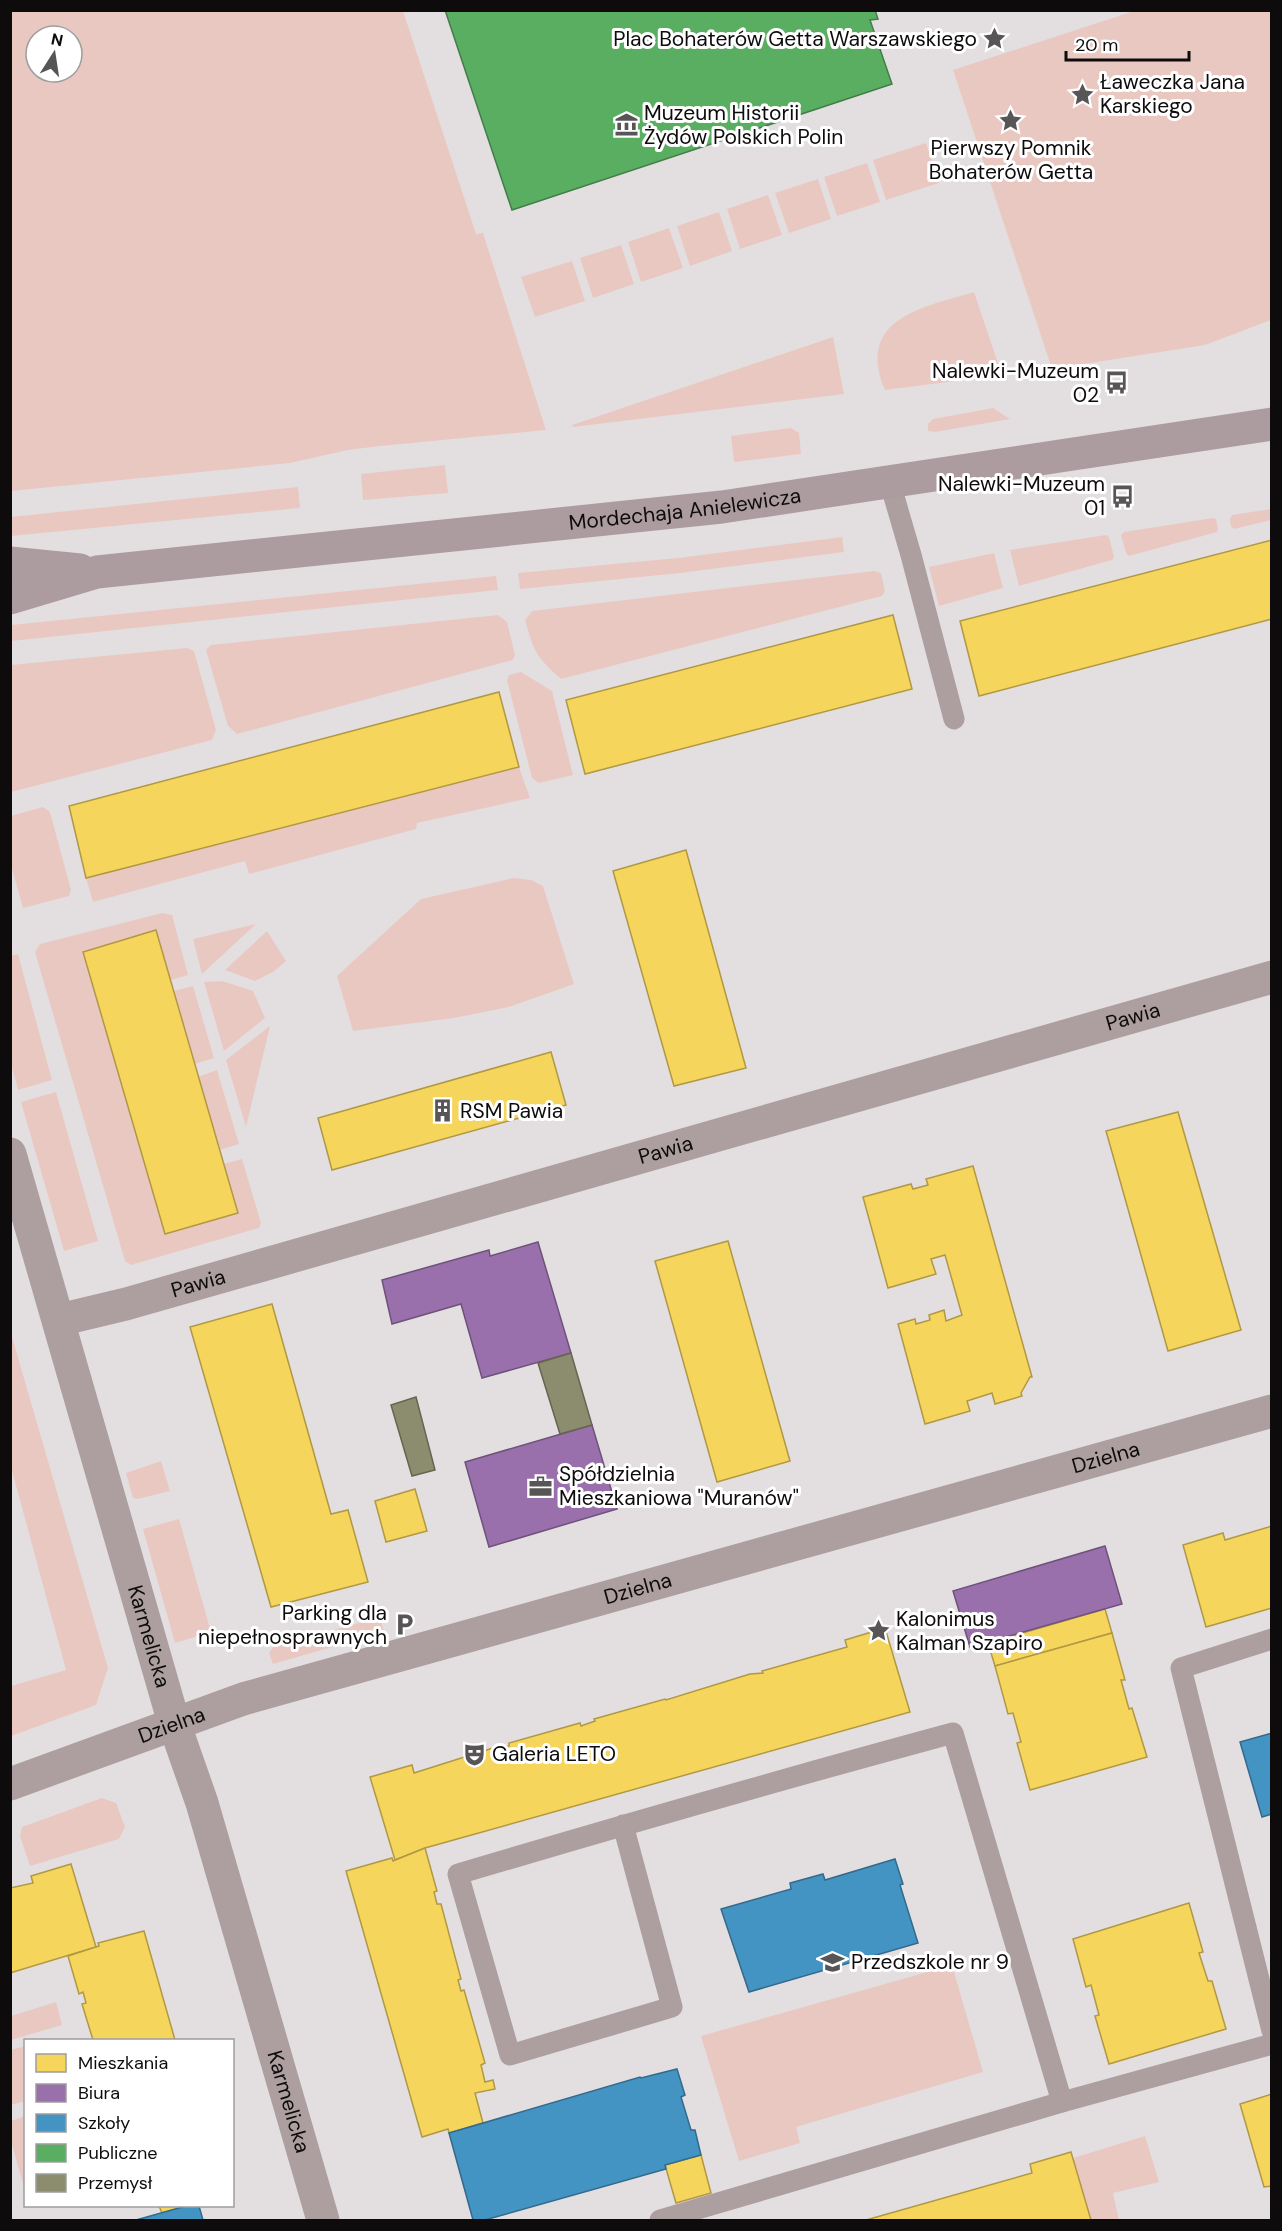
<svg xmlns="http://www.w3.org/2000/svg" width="1282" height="2231" viewBox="0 0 1282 2231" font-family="'DM Sans',sans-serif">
	<rect width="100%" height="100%" fill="#e3dfe1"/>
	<g fill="#eac8c2" fill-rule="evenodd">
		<path d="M11 10 403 11 476 234 483 233 546 430 380 446 348 450 290 463 11 491ZM36 36H72V72H36Z"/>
		<path d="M1134 11H1271V320L1205 345 1052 369 953 70Z"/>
		<path d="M926 143 939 183 886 200 873 160Z"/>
		<path d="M867 163 880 202 837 216 824 177Z"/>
		<path d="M818 179 831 219 789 233 775 193Z"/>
		<path d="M768 195 782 235 740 249 727 209Z"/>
		<path d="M719 212 732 251 690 266 677 226Z"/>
		<path d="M669 228 683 268 641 282 628 242Z"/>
		<path d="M621 245 634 284 593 298 580 258Z"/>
		<path d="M572 261 585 301 535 317 521 277Z"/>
		<path d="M974 292 1002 375 885 390C855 318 924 307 974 292Z"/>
		<path d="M833 337 844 394 573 427 572 425Z"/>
		<path d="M993 408 1010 419 935 432 928 431V424L933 419Z"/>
		<path d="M791 428 799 433 801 454 734 462 731 436Z"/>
		<path d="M445 465 448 493 363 500 361 474Z"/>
		<path d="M298 487 300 508 11 536V517Z"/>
		<path d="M1271 509V520L1234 529 1231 526 1230 519 1232 515Z"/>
		<path d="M1213 518 1216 519 1218 529 1217 532 1129 556 1126 553 1121 535 1124 532Z"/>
		<path d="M1106 535 1109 537 1114 557 1112 560 1019 586 1010 550Z"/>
		<path d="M842 537 844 552 680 573 520 589 518 573 678 558Z"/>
		<path d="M994 553 1003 588 939 606 929 567Z"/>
		<path d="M874 571 881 573 885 591 882 596 561 679C536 657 534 652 525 620L532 611Z"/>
		<path d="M496 576 498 590 11 641V625Z"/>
		<path d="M498 615 507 622 515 655 513 660 237 734 228 726 206 650 211 645Z"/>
		<path d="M187 648 194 651 216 730 212 740 11 792V665Z"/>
		<path d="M521 672 552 691 573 775 539 783 532 778 507 680 509 675Z"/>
		<path d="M519 767 530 798 417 823 416 829 249 874 245 861 93 902 86 878Z"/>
		<path d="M43 807 50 812 71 890 69 896 23 908 11 865V816Z"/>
		<path d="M514 878 531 880 543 886 574 984 509 1007 454 1018 353 1031 337 976 421 899Z"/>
		<path d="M162 913 172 915 188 975 171 980 156 930 85 952 165 1234 238 1213 223 1164 242 1159 261 1223 259 1228 131 1265 125 1261 35 952 40 944Z"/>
		<path d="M256 924 202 974 193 939Z"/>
		<path d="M267 931 286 961 273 972 255 981 225 970Z"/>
		<path d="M18 954 52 1080 18 1090 11 1063 10 956Z"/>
		<path d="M222 981 253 991 265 1018 224 1051 204 982Z"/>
		<path d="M193 986 214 1058 195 1064 174 991Z"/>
		<path d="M270 1026 246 1127 226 1060Z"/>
		<path d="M217 1070 239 1144 220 1150 198 1077Z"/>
		<path d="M56 1092 98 1241 64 1251 21 1102Z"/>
		<path d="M10 1330 108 1668 96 1705 11 1736V1686L66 1670 11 1467Z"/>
		<path d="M161 1461 170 1491 138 1499 133 1498 126 1473Z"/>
		<path d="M179 1519 211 1632 175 1643 143 1529Z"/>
		<path d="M380 1617 384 1632 273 1664 269 1653 273 1647Z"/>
		<path d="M102 1798 116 1803 125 1827 119 1839 30 1866 20 1836 22 1827Z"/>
		<path d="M952 1965 983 2072 796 2127 800 2143 739 2161 701 2036Z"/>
		<path d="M56 2002 62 2025 11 2040V2016Z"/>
		<path d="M25 2046V2101L11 2105V2050Z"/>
		<path d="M25 2116H26L25 2191 11 2141V2121Z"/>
		<path d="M1145 2136 1159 2182 1113 2193 1119 2220H1091L1073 2158Z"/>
	</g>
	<g fill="#f6d55c" stroke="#b09844" stroke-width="1.5">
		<path d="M1272 540V619L979 696 960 621Z"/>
		<path d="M893 615 912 689 585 774 566 700Z"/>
		<path d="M499 692 519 767 86 878 69 806Z"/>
		<path d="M686 850 746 1068 674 1086 613 871Z"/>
		<path d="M156 930 238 1213 165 1234 83 952Z"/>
		<path d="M551 1052 566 1105 332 1170 318 1118Z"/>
		<path d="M1178 1112 1241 1330 1168 1351 1106 1131Z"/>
		<path d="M973 1166 1032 1377H1030L1021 1393 1022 1396 995 1404 992 1393 967 1401 970 1411 925 1424 898 1324 915 1319 916 1324 930 1320 929 1315 944 1310 946 1321 962 1315 945 1255 931 1259 936 1274 888 1288 863 1197 911 1184 913 1189 928 1185 926 1179Z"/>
		<path d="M728 1241 790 1461 717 1482 655 1261Z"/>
		<path d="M272 1304 331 1514 348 1510 368 1582 271 1607 190 1327Z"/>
		<path d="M415 1489 427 1531 386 1542 375 1501Z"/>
		<path d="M1272 1526V1608L1206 1627 1183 1545 1223 1533 1225 1540Z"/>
		<path d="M1105 1609 1112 1633 995 1666 988 1643Z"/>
		<path d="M885 1628 910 1712 425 1848 395 1860 370 1777 412 1765 414 1773 496 1747 509 1746V1743L580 1723 581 1726 595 1721 594 1719 665 1699 666 1700 750 1674 763 1673 762 1671 847 1647 845 1640Z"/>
		<path d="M1112 1633 1125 1680H1121L1129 1709 1132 1708 1147 1757 1030 1790 1017 1743 1021 1742 1013 1713 1008 1714 995 1666Z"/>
		<path d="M425 1848 437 1891 434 1892 437 1904H441L461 1979 458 1980 461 1991 464 1990 485 2063 481 2065 485 2082 493 2080 495 2089 475 2093 483 2123 449 2133 448 2129 422 2137 346 1871 392 1858 393 1861Z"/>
		<path d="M71 1864 96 1947 10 1973V1888L33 1883 31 1876Z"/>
		<path d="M1189 1903 1203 1952 1199 1953 1208 1981H1212L1226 2029 1109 2064 1095 2016 1099 2015 1091 1985 1086 1987 1073 1939Z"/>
		<path d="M144 1931 175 2040H93L82 2004 86 2003 83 1992 79 1994 68 1956 99 1946 98 1943Z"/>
		<path d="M1272 2094V2186L1264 2187 1240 2104Z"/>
		<path d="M1071 2152 1091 2220H866L1032 2173 1030 2164Z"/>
		<path d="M701 2155 711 2193 676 2203 665 2165Z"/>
		<path d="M159 2206H186L162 2213Z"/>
	</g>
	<g fill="#9970ab" stroke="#6f527b" stroke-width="1.5">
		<path d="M538 1242 571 1353 482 1378 461 1304 392 1324 382 1280 489 1250 490 1256Z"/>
		<path d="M592 1425 617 1509 489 1547 465 1462Z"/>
		<path d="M1105 1546 1122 1604 970 1647 953 1591Z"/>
	</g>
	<g fill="#4393c3" stroke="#336a8c" stroke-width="1.5">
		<path d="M1272 1733V1814L1262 1817 1240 1742Z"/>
		<path d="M895 1859 903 1884 900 1885 918 1943 749 1992 721 1909 791 1889 790 1883 823 1874 825 1880Z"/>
		<path d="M677 2069 685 2095 681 2097 691 2130H695L701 2155 665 2165 666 2169 485 2220H473L449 2133 640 2077 641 2078Z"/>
		<path d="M186 2206H199L203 2220H136Z"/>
	</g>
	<path fill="#5aae61" stroke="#437d48" stroke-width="1.5" d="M445 10H875L878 19 870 20 892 84 512 210Z"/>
	<g fill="#8c8c6e" stroke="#666551" stroke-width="1.5">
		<path d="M571 1353 592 1425 560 1434 538 1363Z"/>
		<path d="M416 1397 435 1470 412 1476 391 1405Z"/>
	</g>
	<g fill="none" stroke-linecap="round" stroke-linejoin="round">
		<g stroke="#ad9ea0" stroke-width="21">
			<path d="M890 483 911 555 954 719"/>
			<path d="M1272 1639 1181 1668 1272 2031"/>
			<path d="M623 1825 672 2007 510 2055 458 1874C623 1825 787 1778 953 1733L1062 2102"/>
			<path d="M660 2220 1062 2102 1272 2044"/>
		</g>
		<g stroke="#ad9ea0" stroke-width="33">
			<path id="s1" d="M10 1154 174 1723 202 1803 323 2220"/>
			<path id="s2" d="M59 1320 126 1304 1272 977"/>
			<path id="s3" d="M10 1784 243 1699 1272 1411"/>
		</g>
		<g stroke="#ac9ca0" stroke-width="33">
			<path d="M10 563 80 570"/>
			<path id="s4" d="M10 598 97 572 722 507 1272 424"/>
		</g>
	</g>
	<defs>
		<symbol id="sight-bare" viewBox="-9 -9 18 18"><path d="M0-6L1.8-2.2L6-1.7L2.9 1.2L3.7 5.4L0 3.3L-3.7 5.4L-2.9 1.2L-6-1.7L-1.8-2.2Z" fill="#585557" stroke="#fff" stroke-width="2.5" paint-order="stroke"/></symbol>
		<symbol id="museum-bare" viewBox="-9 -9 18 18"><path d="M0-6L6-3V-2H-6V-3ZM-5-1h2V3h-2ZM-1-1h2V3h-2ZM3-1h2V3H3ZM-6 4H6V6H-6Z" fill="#585557" stroke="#fff" stroke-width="2.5" paint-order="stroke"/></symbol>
		<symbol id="bus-bare" viewBox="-9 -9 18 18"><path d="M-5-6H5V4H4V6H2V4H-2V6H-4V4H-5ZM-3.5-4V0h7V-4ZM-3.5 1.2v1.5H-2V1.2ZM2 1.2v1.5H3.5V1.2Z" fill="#585557" stroke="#fff" stroke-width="2.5" paint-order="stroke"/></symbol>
		<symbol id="building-bare" viewBox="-9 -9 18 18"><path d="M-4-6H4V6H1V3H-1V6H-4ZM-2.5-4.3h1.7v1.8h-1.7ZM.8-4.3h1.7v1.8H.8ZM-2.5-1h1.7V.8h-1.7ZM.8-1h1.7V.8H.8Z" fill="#585557" stroke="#fff" stroke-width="2.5" paint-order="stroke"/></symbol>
		<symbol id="office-bare" viewBox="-9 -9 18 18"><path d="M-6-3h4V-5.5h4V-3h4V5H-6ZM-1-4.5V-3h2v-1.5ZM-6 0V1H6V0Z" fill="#585557" stroke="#fff" stroke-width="2.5" paint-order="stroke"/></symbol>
		<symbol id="parking-bare" viewBox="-9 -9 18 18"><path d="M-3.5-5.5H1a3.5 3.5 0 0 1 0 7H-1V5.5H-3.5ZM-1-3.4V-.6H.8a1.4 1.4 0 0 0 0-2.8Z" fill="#585557" stroke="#fff" stroke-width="2.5" paint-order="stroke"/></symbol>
		<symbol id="theatre-bare" viewBox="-9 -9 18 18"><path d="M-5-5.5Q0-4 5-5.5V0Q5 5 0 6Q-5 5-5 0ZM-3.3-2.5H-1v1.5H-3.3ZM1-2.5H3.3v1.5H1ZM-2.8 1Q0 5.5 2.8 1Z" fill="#585557" stroke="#fff" stroke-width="2.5" paint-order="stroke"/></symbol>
		<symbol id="school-bare" viewBox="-9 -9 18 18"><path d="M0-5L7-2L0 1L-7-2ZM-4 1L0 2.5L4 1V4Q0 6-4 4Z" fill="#585557" stroke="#fff" stroke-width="2.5" paint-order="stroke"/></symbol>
	</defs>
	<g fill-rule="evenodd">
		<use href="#sight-bare" x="978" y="22" width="33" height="33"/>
		<use href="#sight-bare" x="1066" y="78" width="33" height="33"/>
		<use href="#sight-bare" x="994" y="104" width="33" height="33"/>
		<use href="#museum-bare" x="610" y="108" width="33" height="33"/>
		<use href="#bus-bare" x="1100" y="366" width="33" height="33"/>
		<use href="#bus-bare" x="1106" y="480" width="33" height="33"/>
		<use href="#building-bare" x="426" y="1094" width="33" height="33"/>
		<use href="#office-bare" x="524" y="1470" width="33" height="33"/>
		<use href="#parking-bare" x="388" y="1608" width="33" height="33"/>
		<use href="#sight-bare" x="862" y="1614" width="33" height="33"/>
		<use href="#theatre-bare" x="458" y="1738" width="33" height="33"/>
		<use href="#school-bare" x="816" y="1946" width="33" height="33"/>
	</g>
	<g text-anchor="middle" stroke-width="6" stroke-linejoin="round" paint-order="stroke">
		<g font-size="21" fill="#0d0b0c" stroke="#fff" text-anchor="start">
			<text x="977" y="46" text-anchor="end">Plac Bohaterów Getta Warszawskiego</text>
			<text x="1100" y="89">Ławeczka Jana<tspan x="1100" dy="24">Karskiego</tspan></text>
			<text x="644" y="120">Muzeum Historii<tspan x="644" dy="24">Żydów Polskich Polin</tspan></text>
			<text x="1011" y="155" text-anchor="middle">Pierwszy Pomnik<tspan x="1011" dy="24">Bohaterów Getta</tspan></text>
			<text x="1099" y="378" text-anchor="end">Nalewki-Muzeum<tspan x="1099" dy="24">02</tspan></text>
			<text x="1105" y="491" text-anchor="end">Nalewki-Muzeum<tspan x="1105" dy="24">01</tspan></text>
			<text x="460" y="1118">RSM Pawia</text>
			<text x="559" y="1481">Spółdzielnia<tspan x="559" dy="24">Mieszkaniowa "Muranów"</tspan></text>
			<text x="387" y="1620" text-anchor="end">Parking dla<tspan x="387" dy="24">niepełnosprawnych</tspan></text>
			<text x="896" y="1626">Kalonimus<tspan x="896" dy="24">Kalman Szapiro</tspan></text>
			<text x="492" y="1761">Galeria LETO</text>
			<text x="851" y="1969">Przedszkole nr 9</text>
		</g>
		<g font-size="21" fill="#0d0b0c" stroke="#fff">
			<text dy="7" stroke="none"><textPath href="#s4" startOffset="682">Mordechaja Anielewicza</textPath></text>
			<text dy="7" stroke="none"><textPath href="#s2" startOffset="1116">Pawia</textPath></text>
			<text dy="7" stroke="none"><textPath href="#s2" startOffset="630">Pawia</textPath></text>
			<text dy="7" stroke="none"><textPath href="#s2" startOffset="144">Pawia</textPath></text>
			<text dy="7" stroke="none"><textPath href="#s3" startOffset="1144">Dzielna</textPath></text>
			<text dy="7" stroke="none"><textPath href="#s3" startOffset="658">Dzielna</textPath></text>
			<text dy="7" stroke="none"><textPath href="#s1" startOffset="502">Karmelicka</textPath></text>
			<text dy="7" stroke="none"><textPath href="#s3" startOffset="172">Dzielna</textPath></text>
			<text dy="7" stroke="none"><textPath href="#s1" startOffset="988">Karmelicka</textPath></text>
		</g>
	</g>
	<rect width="1282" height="2231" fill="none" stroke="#0d0b0c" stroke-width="24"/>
	<rect x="24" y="2039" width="210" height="168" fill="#ffffff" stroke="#9e9d9e" stroke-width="1.5"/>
	<rect x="36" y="2054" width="30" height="18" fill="#f6d55c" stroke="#9e9d9e" stroke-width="1.5"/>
	<text x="78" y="2069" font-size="18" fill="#0d0b0c">Mieszkania</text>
	<rect x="36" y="2084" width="30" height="18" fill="#9970ab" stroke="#9e9d9e" stroke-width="1.5"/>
	<text x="78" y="2099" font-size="18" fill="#0d0b0c">Biura</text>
	<rect x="36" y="2114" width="30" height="18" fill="#4393c3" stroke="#9e9d9e" stroke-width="1.5"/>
	<text x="78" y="2129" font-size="18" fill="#0d0b0c">Szkoły</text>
	<rect x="36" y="2144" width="30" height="18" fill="#5aae61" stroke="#9e9d9e" stroke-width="1.5"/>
	<text x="78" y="2159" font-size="18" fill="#0d0b0c">Publiczne</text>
	<rect x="36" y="2174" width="30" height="18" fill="#8c8c6e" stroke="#9e9d9e" stroke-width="1.5"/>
	<text x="78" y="2189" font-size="18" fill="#0d0b0c">Przemysł</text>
	<g transform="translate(54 54) rotate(12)"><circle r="28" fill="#ffffff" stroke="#9e9d9e" stroke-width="1.5"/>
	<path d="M0-4.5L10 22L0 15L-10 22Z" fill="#585557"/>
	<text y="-9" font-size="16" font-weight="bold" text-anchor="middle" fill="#0d0b0c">N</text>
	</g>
	<path d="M1066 51v9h123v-9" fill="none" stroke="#0d0b0c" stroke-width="3"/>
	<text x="1075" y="51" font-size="18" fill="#0d0b0c" stroke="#ffffff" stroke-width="4.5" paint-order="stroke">20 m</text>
</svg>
